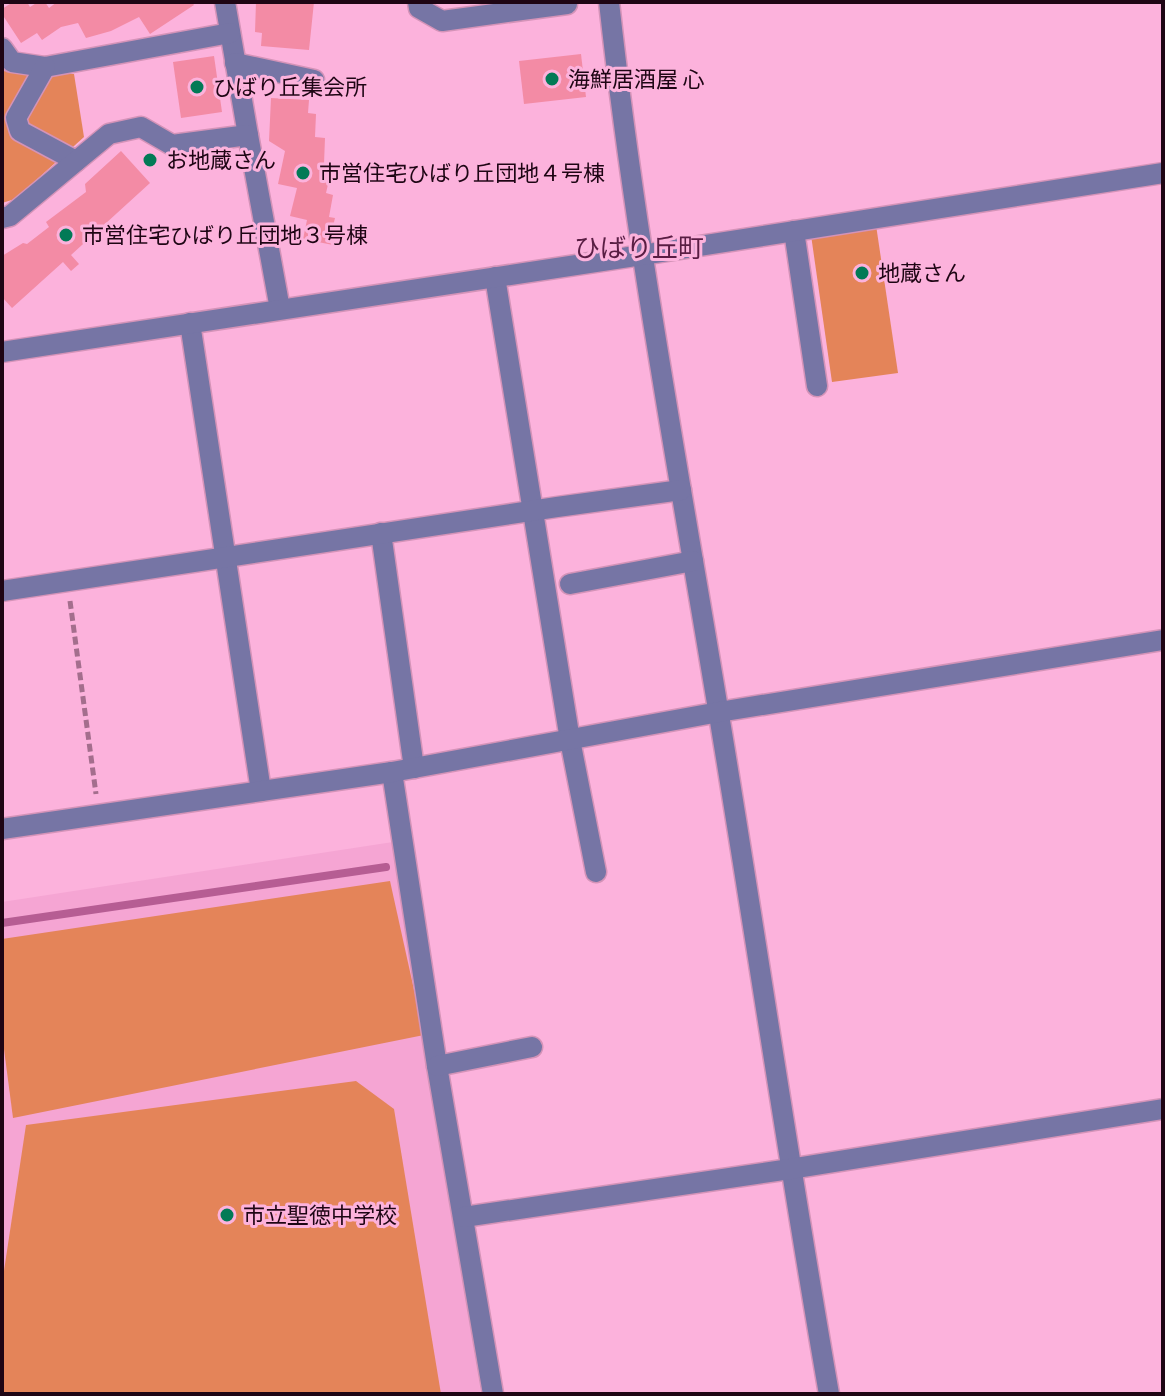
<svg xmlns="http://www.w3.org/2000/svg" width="1165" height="1396" viewBox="0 0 1165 1396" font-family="Commissioner,'Noto Sans JP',sans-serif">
	<rect width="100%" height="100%" fill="#fcb2dc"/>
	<path fill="#f5a5d3" d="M393 842 481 1394H2V902Z"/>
	<g fill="#e48459">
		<path d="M8 70 74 74 84 137 15 199 2 203V72Z"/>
		<path d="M876 225 898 373 832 382 811 235Z"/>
		<path d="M390 881 424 1035 13 1118 2 1034V939Z"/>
		<path d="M356 1081 394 1109 441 1394H2V1284L26 1125Z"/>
	</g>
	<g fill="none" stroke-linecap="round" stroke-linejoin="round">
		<path stroke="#b65d93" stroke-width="8" d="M2 923 386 867"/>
	</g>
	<g fill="#f38ba5">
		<path d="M13 2H27L30 7 38 2H45L49 8 57 2H192L194 5 150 34 139 17 111 31 86 38 78 23 61 27 42 40 37 33 21 43 2 14V9Z"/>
		<path d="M256 2H314L309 50 261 46 262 33 255 32Z"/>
		<path d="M581 54 586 97 524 104 519 61Z"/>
		<path d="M214 56 222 112 181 118 173 62Z"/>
		<path d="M271 98 309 100 308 113 316 114 315 137 325 138 324 164 328 166 325 180H329L326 193 333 195 329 217 335 218 332 230 341 232 338 246 303 239 307 220 290 216 297 188 278 184 285 151 269 141Z"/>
		<path d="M121 151 150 183 71 255 79 264 71 271 63 262 12 308 2 297V256L23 243 27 244 49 227 46 222 86 192 85 184Z"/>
	</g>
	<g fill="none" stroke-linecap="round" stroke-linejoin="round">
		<defs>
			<g id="minor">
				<path d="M225 2 248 135"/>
				<path d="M418 2 419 8 442 21 567 4"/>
				<path d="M609 2C635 239 679 474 718 709 756 937 789 1166 829 1394"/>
				<path d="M2 48 12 62 45 67 230 33"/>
				<path d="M235 63 314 80"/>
				<path d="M45 67 16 118 20 131 76 161"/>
				<path d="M2 218 10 216 109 134 141 127 172 145 248 135 280 309"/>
				<path d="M794 231 817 386"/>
				<path d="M495 277 570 740 596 872"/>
				<path d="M190 323 261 791"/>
				<path d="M2 352 642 255 1163 173"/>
				<path d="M381 533 414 768"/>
				<path d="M570 584 693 561"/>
				<path d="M2 591 557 507 681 490"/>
				<path d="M392 772 437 1066 493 1394"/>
				<path d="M2 829 392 772 719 712 1163 640"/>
				<path d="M437 1066 532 1047"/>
				<path d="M464 1217 790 1169 1163 1109"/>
			</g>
		</defs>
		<use href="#minor" stroke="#d493b8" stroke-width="23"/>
		<path stroke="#a46e8d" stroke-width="5" stroke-dasharray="8 4" stroke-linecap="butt" d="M70 601 96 794"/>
		<use href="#minor" stroke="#7675a5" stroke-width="20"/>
	</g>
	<g fill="#027a56" stroke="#fcb2dc" stroke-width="3">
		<circle cx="552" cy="79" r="8"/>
		<circle cx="197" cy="87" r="8"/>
		<circle cx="150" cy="160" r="8"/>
		<circle cx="303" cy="173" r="8"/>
		<circle cx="66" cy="235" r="8"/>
		<circle cx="862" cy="273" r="8"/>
		<circle cx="227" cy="1215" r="8"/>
	</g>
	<g text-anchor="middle" stroke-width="6" stroke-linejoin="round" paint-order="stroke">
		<g font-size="22" fill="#1e0514" stroke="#fcb2dc" text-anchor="start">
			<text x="568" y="87">海鮮居酒屋 心</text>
			<text x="213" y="95">ひばり丘集会所</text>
			<text x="166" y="168">お地蔵さん</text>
			<text x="319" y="181">市営住宅ひばり丘団地４号棟</text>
			<text x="82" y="243">市営住宅ひばり丘団地３号棟</text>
			<text x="878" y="281">地蔵さん</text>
			<text x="243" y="1223">市立聖徳中学校</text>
		</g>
		<g font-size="26" fill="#591d43" stroke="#fcb2dc">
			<text x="639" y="257">ひばり丘町</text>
		</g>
	</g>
	<rect width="1165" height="1396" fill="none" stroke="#1e0514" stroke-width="8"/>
</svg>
